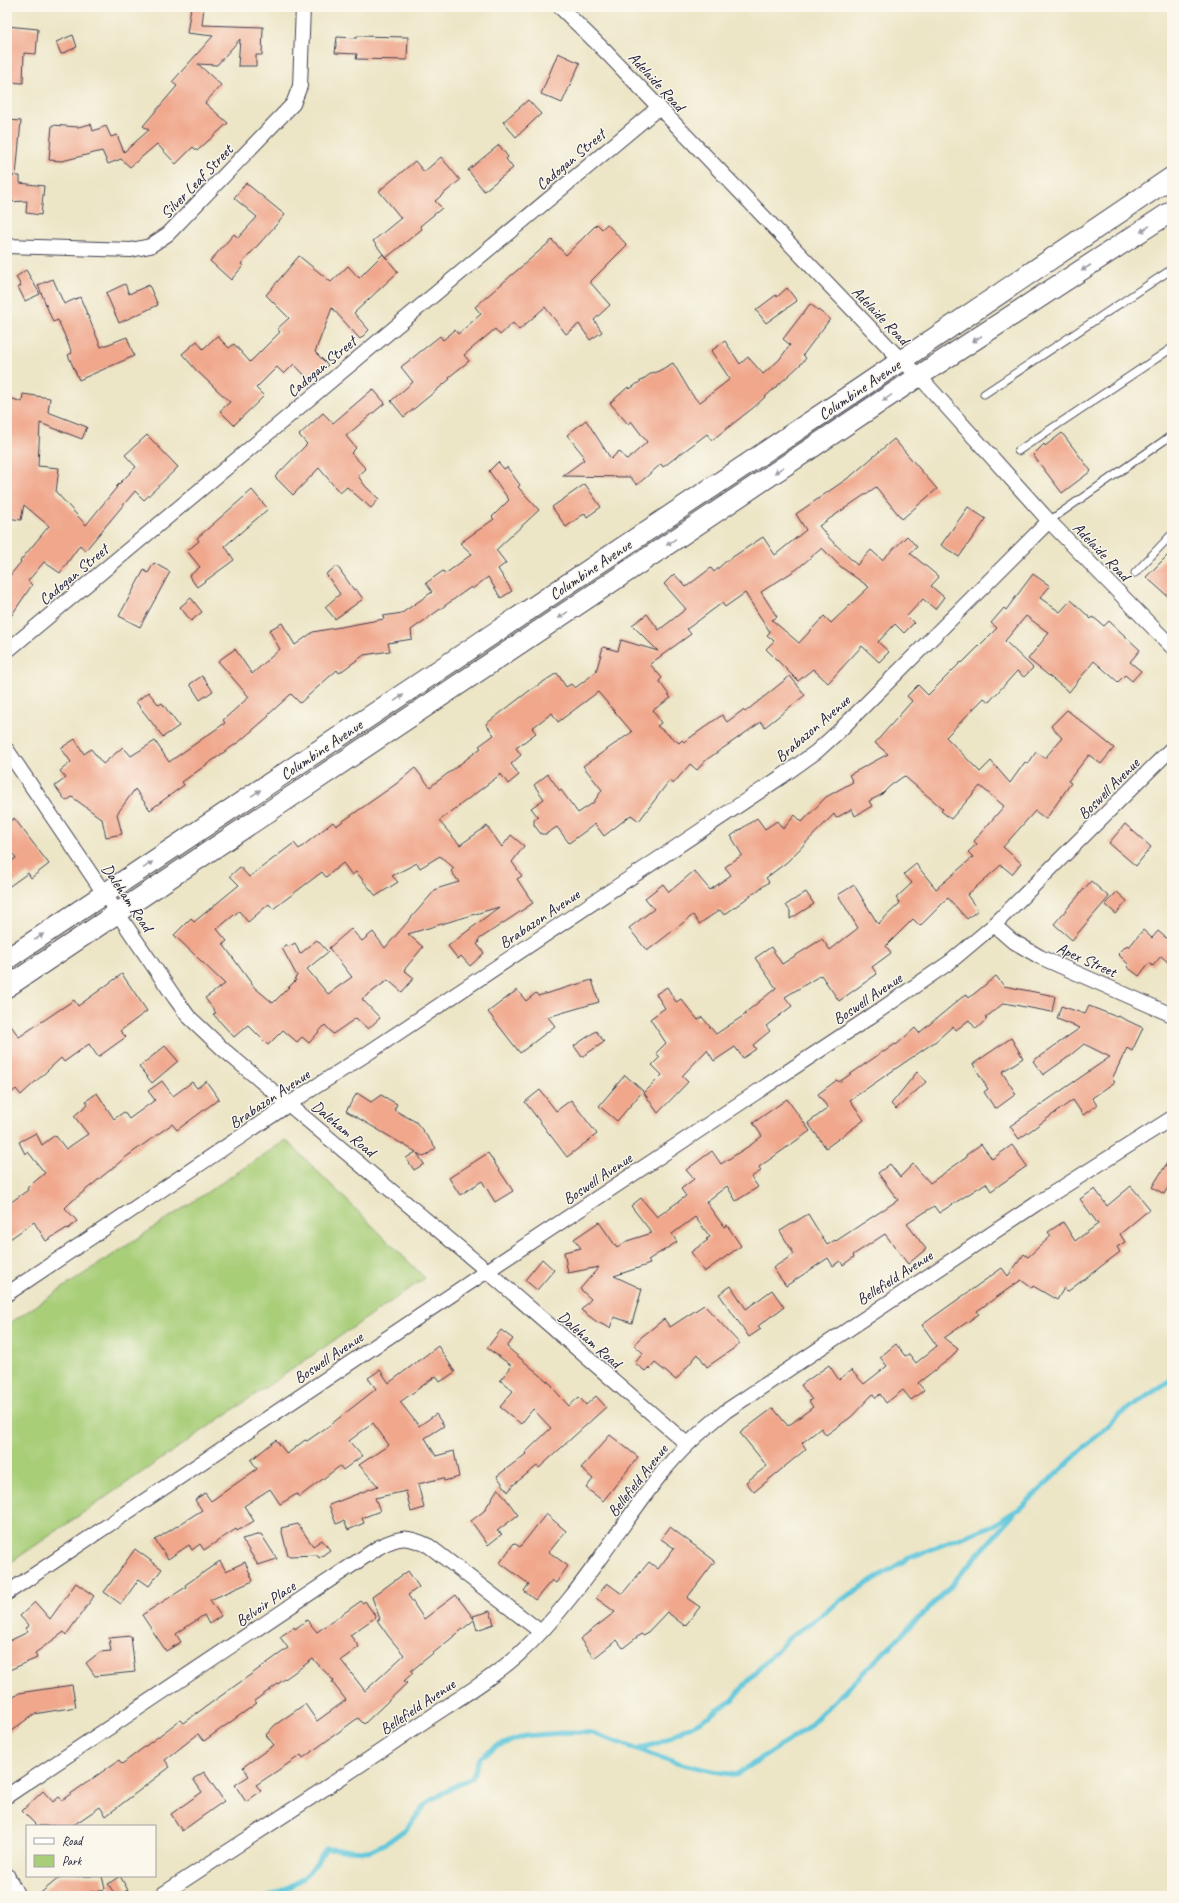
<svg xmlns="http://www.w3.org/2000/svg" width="1179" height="1903" viewBox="0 0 1179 1903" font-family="Caveat,sans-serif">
	<rect width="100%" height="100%" fill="#fbf7ec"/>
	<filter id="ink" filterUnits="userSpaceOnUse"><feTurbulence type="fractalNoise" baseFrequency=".025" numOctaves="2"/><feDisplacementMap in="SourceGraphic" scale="8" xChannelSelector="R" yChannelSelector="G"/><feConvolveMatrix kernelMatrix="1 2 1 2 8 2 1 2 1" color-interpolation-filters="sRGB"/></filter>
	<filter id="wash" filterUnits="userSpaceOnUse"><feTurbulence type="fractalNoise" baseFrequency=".012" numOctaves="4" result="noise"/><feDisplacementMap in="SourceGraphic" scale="16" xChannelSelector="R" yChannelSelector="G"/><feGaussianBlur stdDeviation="0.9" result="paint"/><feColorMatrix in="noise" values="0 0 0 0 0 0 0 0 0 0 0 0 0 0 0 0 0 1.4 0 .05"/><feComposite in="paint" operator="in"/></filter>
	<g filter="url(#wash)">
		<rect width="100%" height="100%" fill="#ece5c6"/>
		<path fill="#a8ce78" stroke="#65785a" d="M286 1140 425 1278 7 1565V1325Z"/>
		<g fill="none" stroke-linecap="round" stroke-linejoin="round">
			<g stroke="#60c7dc" stroke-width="5">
				<path d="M637 1749C670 1762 701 1770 736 1775L805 1730 944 1593 1014 1514"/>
				<path d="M269 1896C299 1884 309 1877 326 1849L369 1851 388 1842 407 1828 429 1801 472 1777 480 1758 495 1747 525 1736 573 1732 592 1733 637 1749 656 1744 701 1721 733 1700 750 1678 789 1638 850 1594 909 1558 993 1525 1019 1509 1119 1415 1172 1379"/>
			</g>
		</g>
		<g id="blocks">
			<g fill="#f0a78c" fill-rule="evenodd">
				<path d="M191 7H204L202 25 263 27 262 55H256V66H238L240 39 217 65 198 64 221 85 205 103 228 123 197 151 193 147 176 164 157 144 130 167 121 159 108 164 102 151 62 161 49 160 52 125 78 127 91 124 93 131 106 126 111 137 117 135 124 152 149 130 143 126 177 86 172 82 213 36 187 33Z"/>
				<path d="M7 26 38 29 36 54 24 53 23 83 7 82Z"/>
				<path d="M73 35 77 47 61 54 56 42Z"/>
				<path d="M357 36 408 37 407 60 356 59 357 54 335 53 337 37 357 38Z"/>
				<path d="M558 53 580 63 562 103 541 94Z"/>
				<path d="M528 100 541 114 516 137 503 122Z"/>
				<path d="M7 120 21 121 16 176H20V183L44 186 41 215 26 213 27 201 7 202V177L14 176H7Z"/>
				<path d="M499 145 508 157 506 159 513 168 484 191 468 170Z"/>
				<path d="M441 157 460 180 435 201 442 208 420 226 422 229 386 258 373 241 401 218 379 191 415 161 424 172Z"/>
				<path d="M246 183 285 215 241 264 243 266 231 280 210 261 234 234 238 238 257 217 234 198Z"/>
				<path d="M597 224 602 229 607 224 627 245 590 282 610 305 594 320 602 332 590 340 579 324 566 334 545 307 519 330 513 323 500 335 495 329 464 355 469 361 449 377 450 379 404 417 391 401 413 382 401 367 440 336 443 340 455 330 458 334 481 314 475 307 552 240 566 255Z"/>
				<path d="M383 254 398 272 354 313 369 330 360 339 332 308 315 352 328 365 311 382 294 364 284 374 277 367 256 388 264 396 234 425 220 411 230 402 196 370 182 354 197 341 203 349 217 336 229 348 234 344 250 362 280 332 277 329 289 318 266 295 299 256 331 282 348 266 359 278Z"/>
				<path d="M26 270 40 294 25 301 18 287 21 286 16 277Z"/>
				<path d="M53 279 64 304 80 297 101 347 127 337 134 356 79 380 68 355 72 353 58 320 53 322 38 285Z"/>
				<path d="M125 284 129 294 149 285 158 305 119 323 106 293Z"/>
				<path d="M787 288 797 301 766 323 756 310 776 295 777 297Z"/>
				<path d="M810 304 830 319 803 355 806 358 800 365 753 408 712 440 707 434 663 467 661 464 637 485 630 477 562 476 584 460 582 457 584 456 567 435 586 420 611 459 619 451 627 460 647 442 631 421 628 424 610 403 628 387 630 389 653 372 655 373 673 363 691 393 699 403 730 379 711 351 725 341 740 364 748 357 763 374 779 360 790 345 783 339Z"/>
				<path d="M373 389 385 403 346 436 356 448 351 453 366 469 358 476 366 487 379 499 371 508 347 487 340 493 319 468 293 495 275 477 307 444 299 435 323 413 333 423Z"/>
				<path d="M23 394 50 398 48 412 87 427 82 439 40 423 38 466 59 468 56 492 86 525 117 487H116L136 467 125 455 147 435 178 467 144 500 135 491 85 551 80 545 60 573 44 562 28 581 32 585 7 622V579L21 562 20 561 49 526 24 505 21 520 7 518V397L22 402Z"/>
				<path d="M1062 433 1091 471 1062 493 1033 455 1044 444 1045 446Z"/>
				<path d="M894 439 937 489 902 519 876 487 819 526 830 539 857 565 871 550 882 560 907 536 917 547 910 553 939 577 931 586 944 597 935 609 923 599 907 616 914 623 904 633 895 624 878 642 889 652 879 662 862 646 828 683 813 669 798 681 766 649 774 641 767 635 770 632 745 593 725 607 722 603 687 629 691 634 650 664 662 678 659 681 671 698 653 710 661 723 657 726 679 743 682 740 684 742 722 715 727 722 743 710 745 712 790 676 805 695 765 727 761 722 706 760 697 770 690 764 673 784 669 781 639 821 631 815 604 836 595 824 569 843 557 827 546 834H541L534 825V820L538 817 531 808 544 799 534 785 548 774 560 791 561 790 578 813 593 803 602 790 583 766 632 732 598 692 558 722 552 713 532 728 536 733 516 748 521 755 511 764 519 775 508 784 501 774 439 821 460 845 487 826 502 847 511 835 524 846 512 862 522 876 517 879 533 903 478 940 479 942 477 944 484 953 470 966 461 956 458 959 448 946 499 907 408 934 423 947 404 970 414 978 402 992 388 980 362 999 380 1018 368 1029 356 1018 333 1034 325 1025 309 1043 302 1037 297 1042 283 1030 268 1045 248 1025 234 1037 213 1014 216 1013 205 998 225 984 174 935 191 918 194 922 239 885 230 876 240 867 249 877 294 843 299 849 333 822 336 826 396 784 415 768 430 787 481 748 479 746 494 735 486 724 529 691 557 673 566 687 571 684 575 688 596 672 603 647 618 651 621 640 658 651 632 625 647 614 659 630 686 609 664 584 674 574 686 587 711 568 714 572 725 562 763 537 775 555 806 530 796 514 851 476ZM822 548 841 567 869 587 831 623 824 616 799 643 772 620 777 617 761 592 797 569ZM440 856 454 868 451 871 459 882 436 889 385 948 373 932 362 941 351 929 329 948 352 977 328 994 307 969 328 952 317 940 300 954 295 943 288 947 286 944 282 948 297 976 294 979 296 980 273 1003 254 987 223 944 227 941 217 929 239 911 248 922 269 904 273 909 322 872 326 877 343 863 352 875 356 872 376 896 398 882 392 876 417 863 420 868Z"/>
				<path d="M498 462 504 469 507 467 520 485 518 487 539 510 496 550 506 563 498 569 512 591 501 598 488 577 472 589 471 587 411 630 412 639 388 643 390 651 364 655 339 673 337 670 300 703 291 694 268 715 269 716 240 741 182 782 184 785 150 810 135 789 117 814 122 834 106 837 102 819 72 797 66 801 55 786 66 778 60 771 71 762 61 748 75 739 84 754 91 749 103 764 123 747 131 756 155 741 169 762 225 723 223 720 249 697 218 661 235 649 252 674 280 649 269 630 282 623 295 645 313 632 384 619 383 616 402 613 432 592 426 583 443 571 445 574 472 554 460 543 494 519 492 517 509 500 489 471Z"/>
				<path d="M585 484 601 507 587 517 585 513 566 527 552 507Z"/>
				<path d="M252 490 268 509 225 546 234 560 197 587 189 576 200 567 187 551 199 541 197 538Z"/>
				<path d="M968 507 986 519 959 557 941 545Z"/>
				<path d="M1172 551V600L1146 577Z"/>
				<path d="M154 563 170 572 140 627 119 616 144 570 148 573Z"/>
				<path d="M337 566 354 590 356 589 363 599 335 619 325 607 340 594 326 574Z"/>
				<path d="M1033 574 1050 586 1040 598 1060 612 1071 600 1091 619 1093 617 1104 626 1109 621 1140 650 1130 662 1141 671 1132 681 1125 675 1118 682 1094 661 1069 692 1028 659 1049 633 1026 616 1005 641 1033 668 1024 677 1017 671 989 702 984 698 946 737 980 772 991 761 1010 783 1025 762 1028 764 1036 752 1045 758 1062 738 1051 726 1067 710 1114 748 1101 764 1089 755 1068 781 1071 783 1046 819 1035 811 1003 847 1021 863 1012 874 1001 865 967 895 978 910 967 919 948 898 920 926 913 919 886 946 891 953 872 967 877 974 839 1001 821 975 785 997 792 1006 766 1026 770 1031 753 1045 756 1049 743 1058 735 1047 714 1061 707 1050 682 1076 688 1082 658 1113 644 1093 662 1075 652 1065 660 1057 656 1053 666 1043 650 1019 665 1008 656 994 667 987 676 1002 681 999 698 1020 702 1017 716 1034 746 1014 745 1013 776 988 755 958 771 947 782 964 822 939 830 950 858 928 838 895 854 885 878 924 900 903 896 898 912 883 904 874 916 864 936 889 973 857 968 852 977 844 974 841 1004 806 980 786 951 819 941 811 943 809 904 776 890 786 881 795 869 801 872 806 855 816 852 809 836 818 834 814 787 862 766 878 769 882 724 915 720 910 699 924 693 915 647 951 629 928 654 909 645 898 663 884 669 892 694 871 710 890 731 875 725 867 742 855 731 836 757 818 765 829 777 821 783 829 795 815 802 822 826 797 853 782 849 775 888 754 875 743 912 701 907 696 918 685 928 695 961 662 962 663 997 628 991 623 1004 608 1006 610Z"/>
				<path d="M191 598 202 612 191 621 180 607Z"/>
				<path d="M202 676 213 691 200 700 190 684Z"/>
				<path d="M148 692 159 705 162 703 179 726 163 737 136 702Z"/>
				<path d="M14 818 49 864 31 878 28 873 7 888V864L16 858 7 846V824Z"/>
				<path d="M1125 824 1151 847 1136 866 1109 843Z"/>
				<path d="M1091 881 1109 897 1072 940 1054 924Z"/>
				<path d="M806 892 814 904 790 919V911L786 905Z"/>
				<path d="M1117 892 1127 901 1116 914 1105 904Z"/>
				<path d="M1143 930 1152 938 1158 931 1172 943V966L1161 956 1153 966 1149 963 1139 976 1127 967 1129 965 1118 954 1127 945 1129 947Z"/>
				<path d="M122 974 147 1011 120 1031 126 1037 98 1057 89 1044 64 1062 61 1058 21 1095 16 1089 7 1097V1020L19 1037 74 1000 78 1006Z"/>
				<path d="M996 976 1004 986 1055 996 1052 1012 1004 1003 985 1018 987 1019 976 1029 969 1020 956 1030 953 1026 936 1041 850 1100 864 1120 826 1148 808 1123 828 1108 818 1094 837 1080 839 1082 884 1051V1052L895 1044 896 1045 915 1028 919 1033 966 994 969 998Z"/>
				<path d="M592 980 599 1002 548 1017 555 1026 520 1053 488 1012 517 990 526 1001 536 993 538 996Z"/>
				<path d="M1061 1006 1085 1014 1089 1006 1117 1017 1118 1016 1143 1028 1132 1051 1127 1048 1112 1079 1115 1082 1092 1098 1097 1105 1083 1115 1073 1100 1019 1139 1010 1126 1110 1057 1084 1044 1067 1058 1043 1075 1033 1061 1080 1028 1057 1019Z"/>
				<path d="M596 1031 604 1042 582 1057 574 1046Z"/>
				<path d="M1011 1038 1023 1058 1002 1072 1016 1094 997 1108 994 1107 984 1092 988 1089 973 1064Z"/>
				<path d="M165 1046 178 1061 152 1083 139 1067Z"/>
				<path d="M917 1072 926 1082 896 1109 891 1104Z"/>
				<path d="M625 1075 643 1091 617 1121 599 1106Z"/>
				<path d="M162 1081 173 1096 192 1082 197 1088 206 1081 219 1099 177 1130 172 1124 126 1157 71 1202 65 1208 77 1221 68 1229 67 1228 46 1241 34 1222 7 1241V1205L28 1190 27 1188 45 1173 28 1152 25 1154 19 1142 36 1133 42 1145 55 1135 66 1149 88 1134 74 1116 88 1104 86 1101 97 1093 114 1119 124 1112 129 1119 155 1100 148 1091Z"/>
				<path d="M540 1090 556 1111 571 1100 597 1134 567 1157 525 1102Z"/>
				<path d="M357 1093 371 1102 381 1095 397 1104 394 1110 416 1122 436 1148 424 1157 417 1153 424 1164 414 1170 406 1158 416 1152 346 1111Z"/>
				<path d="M787 1099 810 1131 759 1167 761 1171 751 1177 758 1187 736 1201 727 1186 706 1202 724 1227 727 1225 741 1246 704 1272 691 1252 708 1240 706 1239 710 1237 695 1217 672 1234 677 1242 648 1260 650 1264 614 1276 642 1289 632 1323 614 1317 610 1328 597 1322 581 1310 591 1299 580 1289 599 1267 568 1273 564 1252 581 1248 574 1239 599 1222 617 1248 627 1241 652 1233 631 1206 641 1198 657 1217 686 1196 681 1189 694 1179 686 1170 712 1151 721 1164 752 1144 762 1136 753 1123Z"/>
				<path d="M981 1144 992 1159 1012 1145 1027 1166 991 1191 986 1183 939 1213 934 1206 907 1224 926 1249 908 1264 885 1234 853 1255 854 1257 843 1265 840 1261 833 1266 828 1258 786 1286 773 1268 794 1254 780 1231 808 1214 827 1245 835 1240 836 1241 898 1200 878 1173 890 1164 900 1177 913 1164 930 1183 967 1157 966 1155Z"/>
				<path d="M488 1153 513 1191 495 1202 482 1181 460 1195 449 1178Z"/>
				<path d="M1172 1155V1181L1164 1194 1152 1187Z"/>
				<path d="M1131 1186 1150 1209 1120 1234 1125 1242 1117 1247 1120 1252 1067 1292 1064 1288 1057 1300 1033 1286 1032 1288 1021 1280 977 1311 979 1314 944 1338 958 1349 952 1357 918 1383 924 1390 911 1400 903 1390 886 1403 880 1394 876 1398 873 1394 851 1417 826 1435 821 1428 802 1443 806 1449 754 1492 746 1482 767 1466 740 1433 773 1408 788 1426 813 1407 809 1401 812 1400 801 1385 829 1365 839 1380 851 1370 864 1384 887 1366 880 1357 896 1344 905 1356 909 1354 916 1363 937 1346 922 1325 1002 1268 1008 1276 1024 1254 1028 1257 1051 1236 1048 1232 1063 1222 1075 1241 1098 1224 1080 1199 1095 1189 1107 1206Z"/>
				<path d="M542 1259 554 1270 537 1290 525 1280Z"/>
				<path d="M731 1286 746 1309 772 1290 784 1307 758 1326 761 1329 749 1337 719 1294Z"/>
				<path d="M704 1305 740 1344 707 1367 698 1354 676 1380 655 1363 650 1369 649 1367 645 1371 635 1363 643 1353 634 1345 639 1339 664 1319 670 1327Z"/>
				<path d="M501 1330 513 1339 507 1347 553 1386 552 1387 569 1406 579 1397 586 1405 596 1396 606 1407 539 1468 537 1466 513 1485 508 1492 497 1476 526 1454 525 1453 551 1428 533 1409 521 1424 500 1407 513 1391 500 1380 512 1366 487 1348Z"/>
				<path d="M438 1346 455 1372 440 1382 436 1376 400 1402 419 1426 436 1414 444 1426 425 1438 436 1456 454 1451 459 1477 444 1481 443 1478 418 1484 424 1508 411 1512 406 1491 375 1498 380 1511 362 1518 364 1523 348 1530 344 1521 336 1524 329 1505 378 1486 359 1465 389 1445 373 1423 349 1441 362 1456 343 1470 340 1466 299 1497 297 1494 280 1504 270 1489 244 1506 254 1521 237 1531 236 1529 204 1550 200 1544 192 1550 189 1545 168 1559 155 1540 202 1510 195 1500 205 1493 211 1501 257 1469 251 1460 276 1440 287 1454 305 1440 307 1441 330 1425 376 1389 368 1378 380 1370 389 1383Z"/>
				<path d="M610 1435 638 1457 603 1501 586 1488 593 1479 581 1468Z"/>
				<path d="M498 1488 518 1515 497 1531 502 1534 488 1545 471 1521 484 1511Z"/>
				<path d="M546 1514 566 1531 549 1552 568 1566 556 1583 552 1580 535 1600 524 1591 529 1584 500 1563 514 1543 520 1547Z"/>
				<path d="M298 1524 313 1546 322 1540 330 1550 319 1558 318 1555 288 1556 281 1528Z"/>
				<path d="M670 1527 715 1561 687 1598 700 1607 685 1626 667 1612 644 1636 641 1634 623 1648 617 1640 594 1658 580 1639 615 1612 596 1598 607 1583 622 1594 649 1562 658 1569 674 1548 661 1539Z"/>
				<path d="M261 1534 277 1559 258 1565 242 1539Z"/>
				<path d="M135 1549 162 1569 149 1586 139 1579 121 1604 104 1592Z"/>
				<path d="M220 1561 226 1571 245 1562 253 1581 210 1600 221 1616 209 1624 204 1615 176 1634 181 1642 166 1651 142 1615 186 1587 185 1585Z"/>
				<path d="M408 1571 419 1587 408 1595 424 1619 456 1595 474 1619 473 1616 490 1611 494 1624 477 1630 474 1620 411 1671 413 1673 404 1681 407 1683 364 1724 358 1718 303 1758 301 1755 256 1785 261 1791 246 1802 235 1785 249 1776 243 1767 274 1745 266 1735 275 1725 305 1704 317 1721 346 1700 332 1682 334 1681 313 1659 254 1701 257 1703 204 1741 198 1734 165 1760 170 1767 106 1816 100 1807 72 1826H37L22 1811 43 1791 53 1802 59 1797 62 1800 119 1760 122 1764 180 1720 183 1723 288 1648 280 1637 294 1627 295 1629 307 1620 317 1632 361 1601 363 1603 365 1601 376 1617 350 1635 359 1647 341 1660 365 1691 404 1655 389 1637 377 1620 380 1619 372 1597Z"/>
				<path d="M76 1583 94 1596 66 1635 64 1632 35 1653 37 1658 7 1671V1642L28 1632 25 1628 29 1626 20 1616 35 1602 50 1619Z"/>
				<path d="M131 1636 135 1672 95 1676 86 1663 100 1652 111 1651 109 1638Z"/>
				<path d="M72 1685 76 1707 34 1714 7 1734V1702L19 1693Z"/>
				<path d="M204 1772 224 1801 182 1831 171 1814 202 1792 193 1779Z"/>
				<path d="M64 1876H102L105 1889 72 1896H37L60 1877Z"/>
				<path d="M120 1876 128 1890 116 1896 108 1884Z"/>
			</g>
		</g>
	</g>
	<g filter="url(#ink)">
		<use href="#blocks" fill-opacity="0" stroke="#403f50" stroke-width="1"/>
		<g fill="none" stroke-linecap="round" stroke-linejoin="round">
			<defs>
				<g id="service">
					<path d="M984 394 1172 269"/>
					<path d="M1018 451 1172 348"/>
					<path d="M1049 521 1172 435"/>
					<path d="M1135 573 1172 534"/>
				</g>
				<g id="minor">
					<path d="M560 7 606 52 901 360 919 376 1049 521 1172 647"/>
					<path d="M7 246 131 250 150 246 168 234 293 104 300 86 303 7"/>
					<path d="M7 651 658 108"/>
					<path d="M7 750 175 998 188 1016 224 1050 487 1271 687 1444"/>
					<path d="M994 925 1011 940 1040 957 1172 1015"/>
					<path d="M7 1294 301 1096 365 1055 781 777 816 752 838 732 1049 521"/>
					<path d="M7 1593 487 1271 861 1023 950 962 994 925 1172 748"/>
					<path d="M7 1796 379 1547C400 1536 407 1536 429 1546L541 1632"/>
					<path d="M7 1875 18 1896"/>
					<path d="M160 1896C243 1841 328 1788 410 1731 446 1706 485 1684 518 1655 575 1603 614 1534 661 1474 680 1450 702 1430 726 1411L1036 1204 1172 1118"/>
				</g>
				<g id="secondary">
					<path d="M7 959 862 387 1172 177"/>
					<path d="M7 987 919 376 1172 211"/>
				</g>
			</defs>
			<use href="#service" stroke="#403f50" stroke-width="9"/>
			<use href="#minor" stroke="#403f50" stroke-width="16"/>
			<use href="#secondary" stroke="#403f50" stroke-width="22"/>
			<use href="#service" stroke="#fff" stroke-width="7"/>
			<use href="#minor" stroke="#fff" stroke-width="14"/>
			<use href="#secondary" stroke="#fff" stroke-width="20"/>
		</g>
		<defs><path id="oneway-solid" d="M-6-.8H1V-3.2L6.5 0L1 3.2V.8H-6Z"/></defs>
		<g fill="#9c9ca7">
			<use href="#oneway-solid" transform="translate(1145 229) rotate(146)"/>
			<use href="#oneway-solid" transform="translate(1086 268) rotate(147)"/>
			<use href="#oneway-solid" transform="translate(977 339) rotate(147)"/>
			<use href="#oneway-solid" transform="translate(887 398) rotate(146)"/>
			<use href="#oneway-solid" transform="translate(779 470) rotate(146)"/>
			<use href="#oneway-solid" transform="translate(671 542) rotate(146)"/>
			<use href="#oneway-solid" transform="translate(563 615) rotate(146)"/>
			<use href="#oneway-solid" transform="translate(399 698) rotate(-34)"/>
			<use href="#oneway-solid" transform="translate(256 793) rotate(-34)"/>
			<use href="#oneway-solid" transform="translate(148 865) rotate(-34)"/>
			<use href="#oneway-solid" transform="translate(39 937) rotate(-34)"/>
		</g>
	</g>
	<g text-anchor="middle" stroke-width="3" stroke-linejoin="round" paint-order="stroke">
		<g font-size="16" fill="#22223b" stroke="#fbf7ec">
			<text transform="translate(657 81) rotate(47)" y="6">Adelaide Road</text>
			<text transform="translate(570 159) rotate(-40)" y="6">Cadogan Street</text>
			<text transform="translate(196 181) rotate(-46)" y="6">Silver Leaf Street</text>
			<text transform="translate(881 315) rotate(46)" y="6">Adelaide Road</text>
			<text transform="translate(321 366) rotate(-40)" y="6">Cadogan Street</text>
			<text transform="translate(859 389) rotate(-34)" y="6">Columbine Avenue</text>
			<text transform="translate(1102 551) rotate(46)" y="6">Adelaide Road</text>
			<text transform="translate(590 569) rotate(-34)" y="6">Columbine Avenue</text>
			<text transform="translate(73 574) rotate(-40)" y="6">Cadogan Street</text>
			<text transform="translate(812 728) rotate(-41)" y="6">Brabazon Avenue</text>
			<text transform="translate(321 749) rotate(-34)" y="6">Columbine Avenue</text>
			<text transform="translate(1108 788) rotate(-45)" y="6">Boswell Avenue</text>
			<text transform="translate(128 897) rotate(56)" y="6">Daleham Road</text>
			<text transform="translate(539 918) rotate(-34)" y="6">Brabazon Avenue</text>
			<text transform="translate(1087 959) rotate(24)" y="6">Apex Street</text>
			<text transform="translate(867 998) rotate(-34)" y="6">Boswell Avenue</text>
			<text transform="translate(269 1098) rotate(-34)" y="6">Brabazon Avenue</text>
			<text transform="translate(344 1128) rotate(40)" y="6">Daleham Road</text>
			<text transform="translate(597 1178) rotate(-34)" y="6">Boswell Avenue</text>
			<text transform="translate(894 1277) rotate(-33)" y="6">Bellefield Avenue</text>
			<text transform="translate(590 1339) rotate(41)" y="6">Daleham Road</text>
			<text transform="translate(328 1357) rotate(-34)" y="6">Boswell Avenue</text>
			<text transform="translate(637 1480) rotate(-52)" y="6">Bellefield Avenue</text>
			<text transform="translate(265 1603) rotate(-34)" y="6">Belvoir Place</text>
			<text transform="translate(417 1706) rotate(-34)" y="6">Bellefield Avenue</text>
		</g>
	</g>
	<rect width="1179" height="1903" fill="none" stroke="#fbf7ec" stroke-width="24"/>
	<rect x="26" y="1825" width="130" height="52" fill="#fbf7ec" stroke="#a4a2a5"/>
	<rect x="34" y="1838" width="20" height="6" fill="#ffffff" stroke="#a4a2a5"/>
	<text x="62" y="1845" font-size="12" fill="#22223b">Road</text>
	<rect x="34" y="1855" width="20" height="12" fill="#a8ce78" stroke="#a4a2a5"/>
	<text x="62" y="1865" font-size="12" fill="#22223b">Park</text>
</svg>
